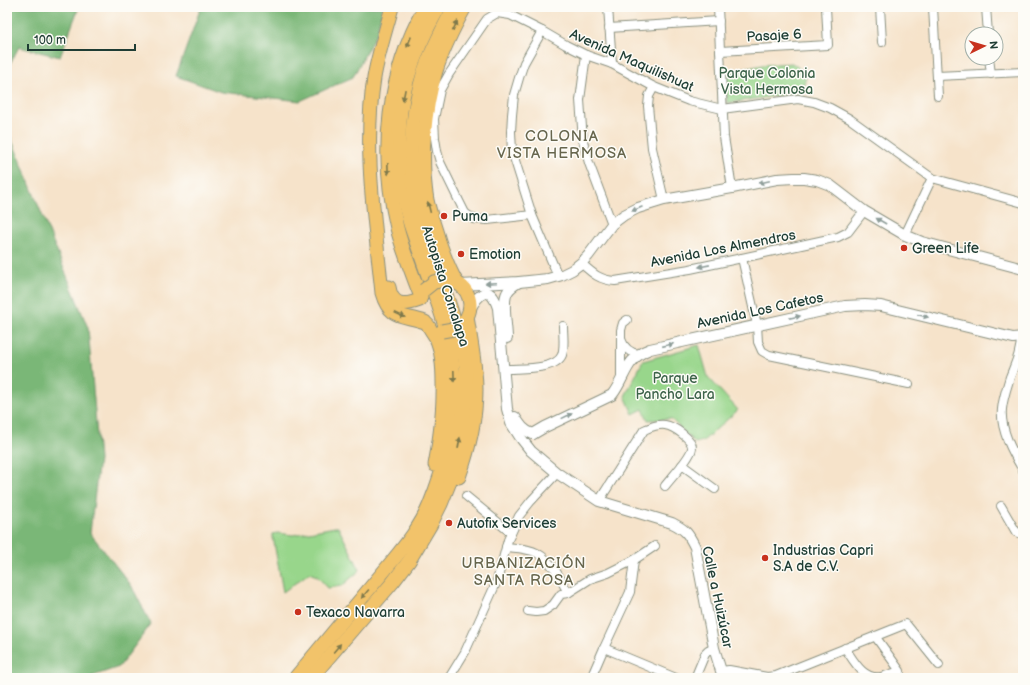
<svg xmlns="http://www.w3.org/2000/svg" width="1030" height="685" viewBox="0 0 1030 685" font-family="'Balsamiq Sans',sans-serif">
	<rect width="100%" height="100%" fill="#fdfcf7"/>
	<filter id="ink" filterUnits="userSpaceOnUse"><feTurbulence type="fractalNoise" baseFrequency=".025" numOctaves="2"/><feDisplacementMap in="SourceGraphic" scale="8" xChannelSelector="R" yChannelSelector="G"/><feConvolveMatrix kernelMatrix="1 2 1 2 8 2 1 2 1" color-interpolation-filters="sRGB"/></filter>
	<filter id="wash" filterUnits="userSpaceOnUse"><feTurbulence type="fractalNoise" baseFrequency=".012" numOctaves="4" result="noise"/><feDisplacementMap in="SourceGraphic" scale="16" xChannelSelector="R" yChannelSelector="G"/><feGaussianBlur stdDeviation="0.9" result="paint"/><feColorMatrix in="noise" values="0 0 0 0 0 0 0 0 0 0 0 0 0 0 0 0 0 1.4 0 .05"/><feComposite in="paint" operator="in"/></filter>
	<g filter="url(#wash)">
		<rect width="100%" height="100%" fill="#f6e3ca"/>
		<g fill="#98d68b" stroke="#5c8a60">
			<path d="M792 63 807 74 801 94 796 93 727 103 726 73 762 65Z"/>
			<path d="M699 345 708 377 738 410 703 441 695 443 671 419 648 420 643 409 633 414 625 396 643 361Z"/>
			<path d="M335 527H338L360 570 342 586 328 588 317 576 309 573 283 592 273 537V534L277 533 293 535Z"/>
		</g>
		<g fill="#7ab777" stroke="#4c7a56">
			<path d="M7 7H79L60 57 19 47 7 69Z"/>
			<path d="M201 7H383L377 32 353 77 300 101 221 92 176 76Z"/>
			<path d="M7 128 88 328 99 460 90 533 131 585 151 624 119 667 87 678H7Z"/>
		</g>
	</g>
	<g filter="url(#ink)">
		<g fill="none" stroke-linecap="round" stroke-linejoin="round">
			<defs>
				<g id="minor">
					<path d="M608 7 612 64"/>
					<path d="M718 7 724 137 732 188"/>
					<path d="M880 7 882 42"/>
					<path d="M933 7 938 96"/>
					<path d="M986 7 988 34"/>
					<path d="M609 28 719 21"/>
					<path d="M542 31 524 63 519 78 514 95 512 115 511 132 512 151 532 215 558 276"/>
					<path d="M720 51 828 45 826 7"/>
					<path d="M586 55 580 100 583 141 589 163 612 224"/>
					<path d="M989 58 991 74"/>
					<path d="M937 76 1023 72"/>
					<path d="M654 87 649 96 648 106 652 148 664 200"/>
					<path d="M532 215 487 220 473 219 465 213 459 201 440 162 437 151 435 138 434 119 440 90 449 74 487 19 497 13 510 15 542 31 566 45 586 55 612 64 654 87 689 101 722 109 798 99 814 102 830 108 850 119 932 178 1023 203"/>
					<path d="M905 235 932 178"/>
					<path d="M742 258 757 325 758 342 762 351 769 355 909 384"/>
					<path d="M581 263C592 273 599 280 615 281L690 269 742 258 838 237 848 232 864 211"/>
					<path d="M1021 338C1021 352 1015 364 1010 377 1007 387 1003 398 1002 409 1000 430 1013 453 1023 470"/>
					<path d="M621 339C624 348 630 353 639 354"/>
					<path d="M509 369C522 368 556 370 562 355 565 346 563 335 563 326"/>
					<path d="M621 379V330L623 323 627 320"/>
					<path d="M682 465 715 489"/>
					<path d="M466 496 511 533"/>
					<path d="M599 501 644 430C651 427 657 424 665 425 673 426 693 439 692 448 691 457 671 478 665 486"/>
					<path d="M1001 506 1016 532 1019 533 1023 532"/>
					<path d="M506 547C517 548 528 548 537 553 552 561 561 579 568 593L561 594 553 605 544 611 536 612 528 611"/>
					<path d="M568 593 590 579 608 573 634 560"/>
					<path d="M604 648 676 678"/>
					<path d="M845 648C854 661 863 680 881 677 887 675 894 673 900 671L875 636"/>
					<path d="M721 671 729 670 767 677 776 676 906 624 939 665"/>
					<path d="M449 678 465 652 497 581 508 540 519 516 531 501 557 473"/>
					<path d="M591 678 604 648 630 592 634 560 655 546"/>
					<path d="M695 678 705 654 708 651 714 648"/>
				</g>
				<g id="tertiary">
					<path d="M460 285 519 282 548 279 562 275 572 270 581 263 588 256 612 224 624 215 638 208 664 200 732 188 777 179 794 178H804L817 180 830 185 864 211 905 235 922 242 1023 269"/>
					<path d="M470 309C479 293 490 283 498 308L507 409 511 423 520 437 531 451 557 473 599 501 672 523C686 530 688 533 695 547L714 648 721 671 724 678"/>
					<path d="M507 338C507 327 502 302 507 293 509 288 514 285 519 282"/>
					<path d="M515 417C520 425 524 431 533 434"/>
					<path d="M533 434 545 427 612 395C626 377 625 358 650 349L845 306 865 305 881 306 1013 338 1023 337"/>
				</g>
				<g id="trunk">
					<path d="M392 7C386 30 378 54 374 78 363 149 375 222 382 293 390 321 404 314 425 322"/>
					<path d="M450 280C470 286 476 307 463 323"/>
					<path d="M457 283C449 270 444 255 439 241 435 227 430 214 427 200 420 159 424 110 436 71 443 49 454 27 465 7"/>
					<path d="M389 287C392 306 404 306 420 300"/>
					<path d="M421 297C412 274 403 251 397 228 379 152 387 75 425 7"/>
					<path d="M428 325C430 329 433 333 436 338 442 351 443 368 443 383 444 411 440 438 435 465"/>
					<path d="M459 477C469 449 476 420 476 390 476 365 471 341 467 317"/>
					<path d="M295 678C325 642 355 606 385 570 401 550 419 530 429 506 448 460 459 408 452 358 450 340 444 322 438 304 429 278 419 251 410 224 397 183 395 123 407 81 414 56 426 30 439 7"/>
					<path d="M311 678 393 582 409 561 431 524 441 504 449 484 455 463 459 443 465 402 466 367 463 349 459 334C452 313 445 291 438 270 432 253 425 236 420 218 407 170 409 118 424 71 432 48 443 28 454 7"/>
				</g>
			</defs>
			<use href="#minor" stroke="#8a907f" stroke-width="10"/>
			<use href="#tertiary" stroke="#8a907f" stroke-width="12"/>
			<use href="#trunk" stroke="#8a907f" stroke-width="15"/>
			<use href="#minor" stroke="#fff" stroke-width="8"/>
			<use href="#tertiary" stroke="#fff" stroke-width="10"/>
			<use href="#trunk" stroke="#f2c36a" stroke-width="13"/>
			<defs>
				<g id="trunk-bridge">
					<path d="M424 290 434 282 445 280"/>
					<path d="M442 331 453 329 460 326"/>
				</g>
			</defs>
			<use href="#trunk-bridge" stroke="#8a907f" stroke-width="15" stroke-linecap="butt"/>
			<use href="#trunk-bridge" stroke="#f2c36a" stroke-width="13"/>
		</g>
		<defs><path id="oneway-solid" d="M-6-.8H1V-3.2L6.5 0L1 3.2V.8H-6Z"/></defs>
		<g fill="#7e794c">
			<use href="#oneway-solid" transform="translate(455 26) rotate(-65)"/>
			<use href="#oneway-solid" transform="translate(409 42) rotate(112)"/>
			<use href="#oneway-solid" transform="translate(404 95) rotate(101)"/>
			<use href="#oneway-solid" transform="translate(388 169) rotate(88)"/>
			<use href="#oneway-solid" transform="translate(429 207) rotate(-104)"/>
			<use href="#oneway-solid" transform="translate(400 315) rotate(24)"/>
			<use href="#oneway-solid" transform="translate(454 376) rotate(88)"/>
			<use href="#oneway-solid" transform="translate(459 443) rotate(-80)"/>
			<use href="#oneway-solid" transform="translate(365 594) rotate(130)"/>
			<use href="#oneway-solid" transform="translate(337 648) rotate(-50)"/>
		</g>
		<g fill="#8f9e9a">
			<use href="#oneway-solid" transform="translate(764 182) rotate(168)"/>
			<use href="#oneway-solid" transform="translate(637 209) rotate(157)"/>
			<use href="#oneway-solid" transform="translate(881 221) rotate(-150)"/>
			<use href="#oneway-solid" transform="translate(704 266) rotate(169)"/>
			<use href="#oneway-solid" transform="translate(491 283) rotate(177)"/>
			<use href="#oneway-solid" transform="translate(923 316) rotate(14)"/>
			<use href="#oneway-solid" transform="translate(795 317) rotate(-12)"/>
			<use href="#oneway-solid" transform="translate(668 345) rotate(-13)"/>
			<use href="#oneway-solid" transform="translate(567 416) rotate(-26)"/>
		</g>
	</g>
	<g fill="#c8321e" stroke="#fdfcf7" stroke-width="1.5">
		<circle cx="444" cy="216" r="4"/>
		<circle cx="904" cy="248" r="4"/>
		<circle cx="461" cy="254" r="4"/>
		<circle cx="449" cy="523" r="4"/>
		<circle cx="765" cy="558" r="4"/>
		<circle cx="298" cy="612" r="4"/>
	</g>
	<g text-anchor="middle" stroke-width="3" stroke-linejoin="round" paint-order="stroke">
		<g font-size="14" fill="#1f3d34" stroke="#fdfcf7">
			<text transform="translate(774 35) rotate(-3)" y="5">Pasaje 6</text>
			<text transform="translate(632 60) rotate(24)" y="5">Avenida Maquilishuat</text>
			<text transform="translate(723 248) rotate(-11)" y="5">Avenida Los Almendros</text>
			<text transform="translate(446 286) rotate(72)" y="5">Autopista Comalapa</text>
			<text transform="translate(760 310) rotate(-12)" y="5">Avenida Los Cafetos</text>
			<text transform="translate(718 597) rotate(78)" y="5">Calle a Huizúcar</text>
		</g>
		<g font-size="14" fill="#3d634a" stroke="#fdfcf7">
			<text x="767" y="78">Parque Colonia<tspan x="767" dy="16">Vista Hermosa</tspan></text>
			<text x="675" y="383">Parque<tspan x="675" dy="16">Pancho Lara</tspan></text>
		</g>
		<g font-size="14" fill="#1f3d34" stroke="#fdfcf7" text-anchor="start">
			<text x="452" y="221">Puma</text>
			<text x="912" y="253">Green Life</text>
			<text x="469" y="259">Emotion</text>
			<text x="457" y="528">Autofix Services</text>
			<text x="773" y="555">Industrias Capri<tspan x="773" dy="16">S.A de C.V.</tspan></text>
			<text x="306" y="617">Texaco Navarra</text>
		</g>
		<g font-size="15" letter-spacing="1" fill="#67664d" stroke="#fdfcf7">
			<text x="562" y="141">COLONIA<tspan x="562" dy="17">VISTA HERMOSA</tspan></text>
			<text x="524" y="568">URBANIZACIÓN<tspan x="524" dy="17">SANTA ROSA</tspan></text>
		</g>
	</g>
	<rect width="1030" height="685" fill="none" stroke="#fdfcf7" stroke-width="24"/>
	<g transform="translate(984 46) rotate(85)"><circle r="19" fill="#fdfcf7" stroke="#a4b0a9"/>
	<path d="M0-3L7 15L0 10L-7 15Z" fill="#c8321e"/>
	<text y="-6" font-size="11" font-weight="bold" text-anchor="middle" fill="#1f3d34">N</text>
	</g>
	<path d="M28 44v6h107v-6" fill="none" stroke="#1f3d34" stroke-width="2"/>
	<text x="34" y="44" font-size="12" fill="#1f3d34" stroke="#fdfcf7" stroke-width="3" paint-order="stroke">100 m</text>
</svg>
